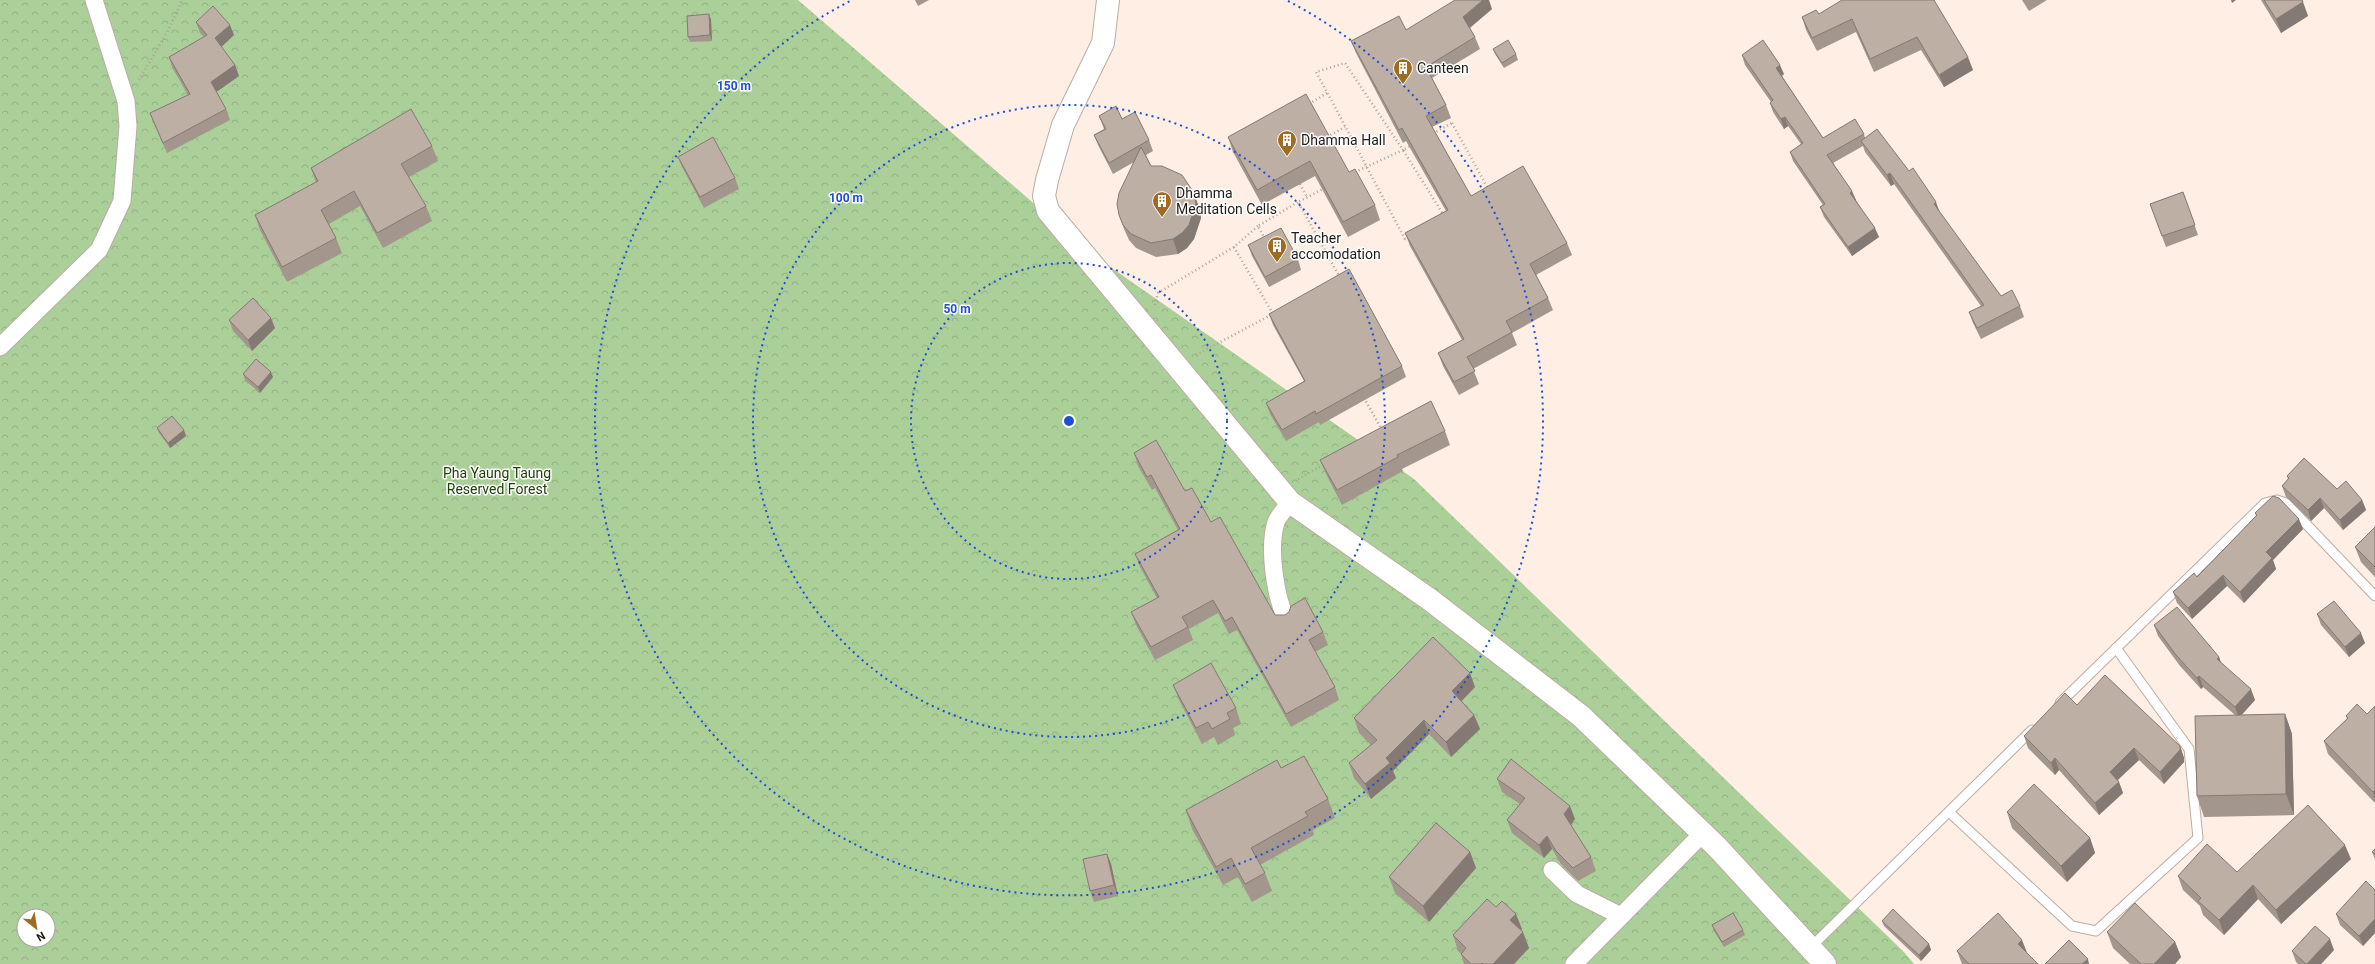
<svg xmlns="http://www.w3.org/2000/svg" width="2375" height="964" viewBox="0 0 2375 964" font-family="Roboto,sans-serif">
	<defs>
		<pattern id="forest-crowns" width="20" height="18" patternUnits="userSpaceOnUse"><rect width="20" height="18" fill="#abcf98"/><path d="M2 6a3 3 0 1 1 6 0M12 15a3 3 0 1 1 6 0" fill="none" stroke="#93b182"/></pattern>
	</defs>
	<rect width="100%" height="100%" fill="#feeee3"/>
	<path fill="url(#forest-crowns)" fill-rule="evenodd" d="M0 0H798L1096 257 1414 479 1904 952 1914 964H0ZM24 916H48V940H24Z"/>
	<g fill="none" stroke-linecap="round" stroke-linejoin="round">
		<defs>
			<g id="service">
				<path d="M2060 703 2265 503 2277 500 2286 503 2375 596"/>
				<path d="M1949 812 2072 926 2096 931 2198 838 2189 749 2116 648"/>
				<path d="M1810 948 2032 730"/>
			</g>
			<g id="minor">
				<path d="M0 347 99 250 122 201 128 126 126 101 94 0"/>
				<path d="M1286 619C1275 595 1268 548 1276 522 1279 515 1286 508 1290 502"/>
				<path d="M1552 870 1577 894 1621 916"/>
				<path d="M1574 964 1703 833"/>
			</g>
			<path id="tertiary" d="M1108 0 1103 43 1063 125 1047 180 1044 196 1048 211 1290 502 1429 599 1581 716 1717 847 1825 964"/>
		</defs>
		<use href="#service" stroke="#bcada2" stroke-width="11"/>
		<use href="#minor" stroke="#bcada2" stroke-width="19"/>
		<use href="#tertiary" stroke="#bcada2" stroke-width="24"/>
		<g stroke="#ada199" stroke-width="2.5" stroke-dasharray="1 3" stroke-linecap="butt">
			<path d="M139 80 169 29 182 0"/>
			<path d="M1309 104 1327 93"/>
			<path d="M1452 123 1491 194 1446 219 1403 150Z"/>
			<path d="M1327 137 1345 127"/>
			<path d="M1355 172 1403 150 1345 63 1316 72C1346 127 1375 183 1405 239L1410 236"/>
			<path d="M1300 184 1307 197"/>
			<path d="M1325 188 1298 202 1339 276"/>
			<path d="M1265 239 1258 226 1298 202"/>
			<path d="M1234 247 1273 314"/>
			<path d="M1155 305 1158 293 1234 247 1258 226"/>
			<path d="M1196 355 1271 315"/>
			<path d="M1364 398 1382 430"/>
			<path d="M1298 479 1325 464"/>
		</g>
		<use href="#service" stroke="#fff" stroke-width="9"/>
		<use href="#minor" stroke="#fff" stroke-width="17"/>
		<use href="#tertiary" stroke="#fff" stroke-width="22"/>
	</g>
	<g fill="#a3968d">
		<path d="M915 0H929L918 6Z"/>
		<path d="M1934 0 1973 70 1944 87 1921 50 1874 72 1856 32 1817 51 1806 30 1802 17 1819 14Z"/>
		<path d="M2022 0H2047L2029 11Z"/>
		<path d="M2261 0H2302L2308 16 2281 33Z"/>
		<path d="M1492 9 1470 28 1475 37 1480 49 1432 78 1446 105 1451 118 1432 127 1471 196 1567 243 1572 255 1536 275 1548 298 1553 310 1512 333 1517 345 1473 369 1479 384 1459 395 1443 366 1438 353 1462 340 1410 246 1405 233 1446 211 1406 141 1403 143 1356 53 1351 41 1406 30Z"/>
		<path d="M709 14 711 20 712 41 690 42 688 37Z"/>
		<path d="M196 22 234 35 221 47 235 65 239 76 216 92 226 109 230 120 167 153 154 124 150 113 188 95 172 67 169 57 204 37 200 33Z"/>
		<path d="M1493 49 1516 54 1518 60 1504 68 1495 54Z"/>
		<path d="M1742 55 1784 74 1782 76 1823 138 1864 134 1865 138 1940 213 2001 296 2020 306 2024 317 1981 339 1973 323 1969 312 1981 306 1894 184 1891 186 1865 152 1863 146 1833 163 1879 237 1852 256 1824 217 1820 207 1823 205 1793 161 1790 152 1801 144 1788 126 1784 129 1773 112 1770 103 1771 102 1745 65Z"/>
		<path d="M1099 116 1122 119 1149 140 1153 151 1146 155 1151 166 1199 207 1201 218 1194 239 1187 248 1178 254 1156 257 1136 248 1129 240 1124 229 1119 215 1134 162 1113 174 1098 145 1094 135 1104 129Z"/>
		<path d="M1228 137 1349 172 1375 205 1380 220 1348 237 1315 176 1262 205 1233 152Z"/>
		<path d="M432 146 438 161 409 177 426 206 432 221 383 248 360 206 329 224 336 238 342 253 287 282 260 230 255 215 316 183 311 168Z"/>
		<path d="M678 157 735 178 739 189 704 208 682 167Z"/>
		<path d="M2183 192 2198 235 2166 247 2150 204Z"/>
		<path d="M1248 245 1298 259 1301 270 1269 287 1252 256Z"/>
		<path d="M1269 314 1402 366 1406 377 1320 425 1319 422 1286 441 1270 414 1266 403 1304 381 1273 325Z"/>
		<path d="M229 320 275 328 252 351 233 331Z"/>
		<path d="M243 374 273 377 260 393 245 380Z"/>
		<path d="M157 428 186 436 170 448 159 433Z"/>
		<path d="M1445 431 1450 445 1402 469 1403 471 1342 505 1326 474 1320 460Z"/>
		<path d="M1134 453 1185 491 1211 522 1275 615 1323 632 1328 645 1315 652 1335 687 1339 700 1291 727 1237 630 1229 634 1218 613 1189 629 1193 640 1155 660 1136 625 1131 612 1157 598 1140 567 1135 554 1178 530 1155 488 1152 490 1138 466Z"/>
		<path d="M2287 476 2337 489 2362 500 2366 510 2343 530 2324 508 2311 521 2286 497 2282 486 2288 479Z"/>
		<path d="M2255 513 2303 529 2273 560 2276 569 2244 603 2227 586 2192 619 2177 603 2173 592 2197 577 2256 516Z"/>
		<path d="M2375 527V577L2361 562 2355 547Z"/>
		<path d="M2317 614 2365 643 2349 657 2321 625Z"/>
		<path d="M2154 625 2219 657 2221 663 2255 700 2241 715 2285 714 2292 734 2294 815 2204 817 2197 796 2235 715 2203 687 2201 689 2180 666 2158 636Z"/>
		<path d="M1173 685 1236 708 1241 724 1233 728 1235 735 1218 745 1214 737 1202 744 1179 700Z"/>
		<path d="M1475 687 1461 701 1474 715 1480 729 1451 757 1429 734 1393 771 1396 778 1371 799 1354 778 1349 763 1371 745 1359 733 1354 718Z"/>
		<path d="M2077 705 2180 746 2184 758V762L2164 784 2139 760 2118 780 2123 793 2099 815 2059 770 2055 775 2028 748 2024 736Z"/>
		<path d="M2375 706V803L2328 754 2324 741 2347 719 2346 716 2367 714Z"/>
		<path d="M1281 768 1328 799 1335 818 1313 830 1314 835 1260 865 1265 873 1272 891 1252 902 1238 877 1223 885 1192 829 1186 810Z"/>
		<path d="M1497 779 1575 819 1571 825 1591 857 1596 871 1578 881 1561 864 1552 849 1544 858 1512 833 1507 820 1520 804 1502 792Z"/>
		<path d="M2007 812 2090 838 2095 853 2067 882 2012 828Z"/>
		<path d="M2375 849V859L2372 852Z"/>
		<path d="M1470 852 1476 868 1429 922 1395 893 1389 877Z"/>
		<path d="M1107 854 1111 864 1118 896 1094 902 1090 891Z"/>
		<path d="M2351 859 2281 924 2258 899 2224 935 2203 915 2200 906 2183 890 2178 876 2237 872Z"/>
		<path d="M2375 890V933L2363 946 2340 925 2336 914Z"/>
		<path d="M1496 907 1522 929 1521 930 1529 948 1514 964H1464L1461 954 1458 951 1453 935Z"/>
		<path d="M1882 921 1929 944 1931 950 1921 961 1884 926Z"/>
		<path d="M1712 925 1743 930 1745 935 1724 947 1714 931Z"/>
		<path d="M2107 932 2175 942 2181 957 2175 964H2130L2113 948Z"/>
		<path d="M2334 950 2321 964H2298L2296 962 2292 951Z"/>
		<path d="M1957 951 2027 953 2038 964H1962Z"/>
	</g>
	<g fill="#847a73">
		<path d="M1483 0H1489L1492 9 1468 29 1463 17Z"/>
		<path d="M2231 0H2236L2232 3Z"/>
		<path d="M2303 2 2308 16 2281 33 2276 19Z"/>
		<path d="M709 14 711 20 712 41 710 35Z"/>
		<path d="M230 25 234 35 219 49 215 38Z"/>
		<path d="M1968 57 1973 70 1944 87 1939 75Z"/>
		<path d="M235 65 239 76 215 93 211 82Z"/>
		<path d="M1780 65 1784 74 1780 77 1776 68Z"/>
		<path d="M1785 117 1788 126 1784 129 1781 119Z"/>
		<path d="M1890 173 1894 184 1891 186 1887 175Z"/>
		<path d="M1852 191 1856 200 1853 202 1850 193Z"/>
		<path d="M1194 193 1199 207 1201 218 1194 239 1187 248 1178 254 1173 239Z"/>
		<path d="M1936 202 1940 213 1934 204Z"/>
		<path d="M1875 228 1879 237 1852 256 1848 247Z"/>
		<path d="M271 318 275 328 252 351 248 340Z"/>
		<path d="M271 372 273 377 260 393 258 387Z"/>
		<path d="M184 430 186 436 170 448 168 443Z"/>
		<path d="M2320 498 2324 508 2311 521 2308 510Z"/>
		<path d="M2362 500 2366 510 2343 530 2340 520Z"/>
		<path d="M2299 519 2303 529 2273 560 2276 569 2244 603 2240 592 2266 552Z"/>
		<path d="M2223 575 2227 586 2192 619 2188 608Z"/>
		<path d="M2361 633 2365 643 2349 657 2345 647Z"/>
		<path d="M2219 657 2223 668 2217 659Z"/>
		<path d="M1470 673 1475 687 1457 706 1452 691Z"/>
		<path d="M2199 676 2203 687 2201 689 2197 678Z"/>
		<path d="M2251 689 2255 700 2239 718 2235 707Z"/>
		<path d="M2285 714 2292 734 2294 815 2286 794Z"/>
		<path d="M1474 715 1480 729 1451 757 1446 742Z"/>
		<path d="M1424 720 1429 734 1393 771 1396 778 1371 799 1365 784 1386 758Z"/>
		<path d="M2180 746 2184 758V762L2164 784 2160 772Z"/>
		<path d="M2134 748 2139 760 2114 783 2110 772Z"/>
		<path d="M2055 758 2059 770 2055 775 2051 763Z"/>
		<path d="M2119 782 2123 793 2099 815 2095 803Z"/>
		<path d="M2375 790V799L2373 792Z"/>
		<path d="M1570 806 1575 819 1569 827 1564 814Z"/>
		<path d="M1547 836 1552 849 1544 858 1539 845Z"/>
		<path d="M2090 838 2095 853 2067 882 2061 866Z"/>
		<path d="M2345 845 2351 859 2281 924 2276 910Z"/>
		<path d="M1470 852 1476 868 1429 922 1423 906Z"/>
		<path d="M1107 854 1111 864 1118 896 1114 885Z"/>
		<path d="M2253 885 2258 899 2224 935 2219 920Z"/>
		<path d="M1516 914 1522 929 1516 936 1510 920Z"/>
		<path d="M2375 919V933L2363 946 2359 936Z"/>
		<path d="M1523 932 1529 948 1514 964H1493Z"/>
		<path d="M2330 939 2334 950 2321 964H2307Z"/>
		<path d="M2022 940 2028 955 2018 944Z"/>
		<path d="M2175 942 2181 957 2175 964H2154Z"/>
		<path d="M1929 944 1931 950 1921 961 1919 955Z"/>
		<path d="M2088 959 2089 964H2082Z"/>
	</g>
	<g fill="#bdafa4" stroke="#847a73">
		<path d="M1455 0H1483L1463 17 1475 37 1426 67 1446 105 1426 116 1471 196 1523 166 1567 243 1530 264 1548 298 1506 321 1512 332 1467 357 1475 371 1454 382 1438 353 1464 339 1405 233 1448 210 1402 128 1399 130 1351 41 1399 16 1406 30Z"/>
		<path d="M1842 0H1934L1968 57 1939 75 1917 37 1870 59 1852 19 1812 38 1802 17 1816 10 1819 14Z"/>
		<path d="M2264 0H2302L2303 2 2276 19Z"/>
		<path d="M213 6 230 25 215 38 235 65 211 82 226 109 163 143 150 113 190 94 169 57 207 35 196 22Z"/>
		<path d="M709 14 710 35 688 37 687 16Z"/>
		<path d="M1508 40 1516 54 1502 63 1493 49Z"/>
		<path d="M1763 40 1780 65 1776 68 1823 138 1855 119 1864 134 1827 155 1852 191 1850 193 1875 228 1848 247 1820 207 1825 204 1790 152 1803 143 1785 117 1781 119 1770 103 1773 100 1742 55Z"/>
		<path d="M1306 94 1349 172 1355 169 1375 205 1343 222 1310 161 1257 190 1228 137Z"/>
		<path d="M1116 106 1122 119 1135 112 1149 140 1109 163 1094 135 1106 129 1099 116Z"/>
		<path d="M411 109 432 146 401 164 426 206 377 233 354 191 321 210 336 238 282 267 255 215 318 181 311 168Z"/>
		<path d="M1877 129 1909 171 1913 168 1936 202 1934 204 2001 296 2012 290 2020 306 1977 328 1969 312 1984 305 1890 173 1887 175 1861 141Z"/>
		<path d="M713 137 735 178 700 197 678 157Z"/>
		<path d="M1141 147 1151 166H1162L1182 175 1194 193 1196 204 1189 225 1182 233 1173 239 1151 243 1131 234 1123 225 1119 215 1117 204 1119 193Z"/>
		<path d="M2183 192 2195 225 2162 236 2150 204Z"/>
		<path d="M1281 228 1298 259 1265 277 1248 245Z"/>
		<path d="M1349 269 1402 366 1316 414 1315 411 1282 430 1266 403 1305 381 1269 314Z"/>
		<path d="M253 298 271 318 248 340 229 320Z"/>
		<path d="M256 359 271 372 258 387 243 374Z"/>
		<path d="M1431 401 1445 431 1397 455 1398 457 1337 490 1320 460Z"/>
		<path d="M172 416 184 430 168 443 157 428Z"/>
		<path d="M1156 440 1185 491 1192 488 1211 522 1220 517 1275 615H1285L1289 612 1291 606 1305 598 1323 632 1309 640 1335 687 1286 714 1232 617 1225 621 1213 600 1182 617 1188 627 1151 647 1131 612 1159 597 1135 554 1180 529 1151 475 1147 477 1134 453Z"/>
		<path d="M2304 458 2337 489 2346 481 2362 500 2340 520 2320 498 2308 510 2282 486 2289 478 2287 476Z"/>
		<path d="M2273 496 2279 498 2299 519 2266 552 2272 558 2240 592 2223 575 2188 608 2173 592 2194 573 2197 577 2257 515 2255 513Z"/>
		<path d="M2375 527V567L2355 547Z"/>
		<path d="M2334 601 2361 633 2345 647 2317 614Z"/>
		<path d="M2177 607 2219 657 2217 659 2251 689 2235 707 2199 676 2197 678 2176 655 2154 625Z"/>
		<path d="M1433 637 1470 673 1452 691 1474 715 1446 742 1424 720 1386 758 1390 763 1365 784 1349 763 1377 740 1354 718Z"/>
		<path d="M1211 663 1236 708 1227 713 1230 719 1212 729 1208 722 1196 728 1173 685Z"/>
		<path d="M2105 675 2180 746V750L2160 772 2134 748 2110 772 2119 782 2095 803 2055 758 2051 763 2024 736 2065 693 2077 705Z"/>
		<path d="M2357 704 2367 714 2375 706V790L2373 792 2324 741 2348 718 2346 716Z"/>
		<path d="M2285 714 2286 794 2197 796 2195 716Z"/>
		<path d="M1304 756 1328 799 1305 812 1308 816 1251 848 1265 873 1245 884 1231 858 1216 867 1186 810 1277 760 1281 768Z"/>
		<path d="M1511 759 1570 806 1564 814 1591 857 1573 868 1556 851 1547 836 1539 845 1507 820 1525 798 1497 779Z"/>
		<path d="M2034 784 2090 838 2061 866 2007 812Z"/>
		<path d="M2308 805 2345 845 2276 910 2253 885 2219 920 2198 901 2201 898 2178 876 2207 844 2237 872Z"/>
		<path d="M1436 823 1470 852 1423 906 1389 877Z"/>
		<path d="M2375 849V854L2372 852Z"/>
		<path d="M1107 854 1114 885 1090 891 1083 859Z"/>
		<path d="M2366 881 2375 890V919L2359 936 2336 914Z"/>
		<path d="M1487 899 1496 907 1502 901 1516 914 1510 920 1523 932 1493 964H1483L1482 963 1481 964H1471L1461 954 1466 948 1453 935Z"/>
		<path d="M2135 903 2175 942 2154 964H2141L2107 932Z"/>
		<path d="M1893 909 1929 944 1919 955 1882 921Z"/>
		<path d="M1733 913 1743 930 1722 942 1712 925Z"/>
		<path d="M1998 913 2022 940 2018 944 2038 964H1969L1957 951Z"/>
		<path d="M2315 926 2330 939 2307 964H2306L2292 951Z"/>
		<path d="M2069 940 2088 959 2082 964H2045Z"/>
	</g>
	<g fill="none" stroke="#1d4ed8" stroke-width="2" stroke-dasharray="2 4">
		<circle cx="1069" cy="421" r="158"/>
		<circle cx="1069" cy="421" r="316"/>
		<path d="M1288 1A474 474 0 1 1 850 1"/>
	</g>
	<defs>
		<symbol id="building-pin" viewBox="-11 -11 22 30"><path d="M0 17L-7.5 6A9.5 9.5 0 1 1 7.5 6Z" fill="#9e6b21" stroke="#fff"/><path d="M-4-6H4V6H1V3H-1V6H-4ZM-2.5-4.3h1.7v1.8h-1.7ZM.8-4.3h1.7v1.8H.8ZM-2.5-1h1.7V.8h-1.7ZM.8-1h1.7V.8H.8Z" fill="#fff"/></symbol>
	</defs>
	<g fill-rule="evenodd">
		<use href="#building-pin" x="1392" y="57" width="22" height="30"/>
		<use href="#building-pin" x="1276" y="129" width="22" height="30"/>
		<use href="#building-pin" x="1151" y="190" width="22" height="30"/>
		<use href="#building-pin" x="1266" y="235" width="22" height="30"/>
	</g>
	<g text-anchor="middle" stroke-width="3" stroke-linejoin="round" paint-order="stroke">
		<g font-size="14" fill="#1f1a16" stroke="#fff" text-anchor="start">
			<text x="1417" y="73">Canteen</text>
			<text x="1301" y="145">Dhamma Hall</text>
			<text x="1176" y="198">Dhamma<tspan x="1176" dy="16">Meditation Cells</tspan></text>
			<text x="1291" y="243">Teacher<tspan x="1291" dy="16">accomodation</tspan></text>
		</g>
		<g font-size="14" fill="#204104" stroke="#fff">
			<text x="497" y="478">Pha Yaung Taung<tspan x="497" dy="16">Reserved Forest</tspan></text>
		</g>
	</g>
	<circle cx="1069" cy="421" r="6" fill="#1d4ed8" stroke="#fff" stroke-width="2"/>
	<g font-size="12" text-anchor="middle" font-weight="bold" fill="#1d4ed8" stroke="#fff" stroke-width="3" stroke-linejoin="round" paint-order="stroke">
		<text x="734" y="90">150 m</text>
		<text x="846" y="202">100 m</text>
		<text x="957" y="313">50 m</text>
	</g>
	<g transform="translate(36 928) rotate(150)"><circle r="19" fill="#ffffff" stroke="#a5a3a2"/>
	<path d="M0-3L7 15L0 10L-7 15Z" fill="#9e6b21"/>
	<text y="-6" font-size="11" font-weight="bold" text-anchor="middle" fill="#1f1a16">N</text>
	</g>
</svg>
